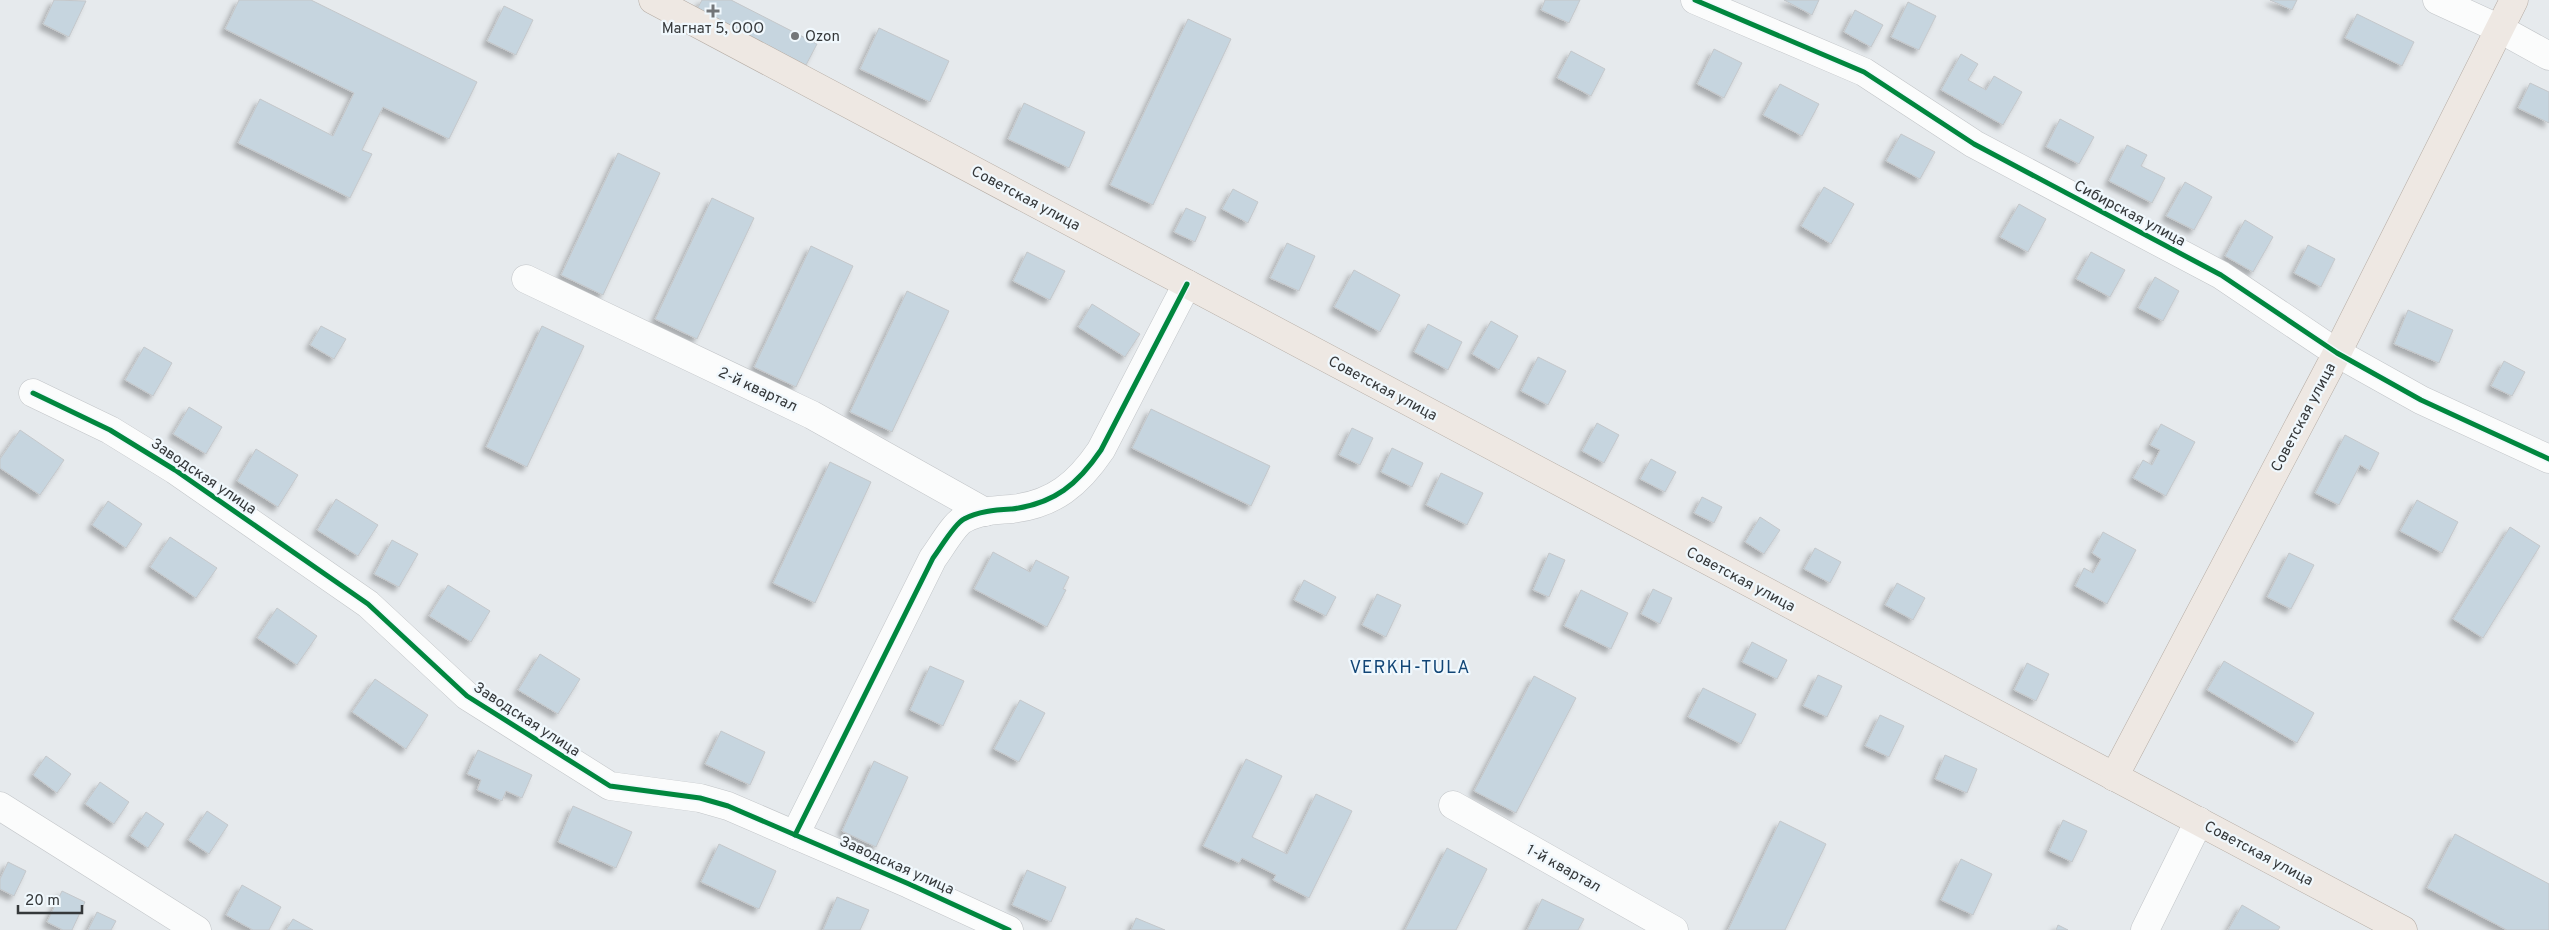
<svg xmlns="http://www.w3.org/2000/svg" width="2549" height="930" viewBox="0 0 2549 930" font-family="Overpass,sans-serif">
	<defs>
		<filter id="shadow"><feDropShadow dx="-4.5" dy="4.5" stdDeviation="2.5" flood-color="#0004"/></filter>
	</defs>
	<rect width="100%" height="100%" fill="#e6eaed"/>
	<g fill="#c6d5df" stroke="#c4c7ca" filter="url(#shadow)">
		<path d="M54 0 86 1 69 37 43 24Z"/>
		<path d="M239 0H311L477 82 449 139 383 107 362 150 372 154 350 198 238 143 260 99 333 136 354 93 225 29Z"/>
		<path d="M702 0H731L817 44 806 65 697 9Z"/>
		<path d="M1545 0H1580L1569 23 1541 10Z"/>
		<path d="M1784 0H1819L1812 15Z"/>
		<path d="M2270 0H2297L2292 10Z"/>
		<path d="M1908 2 1936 16 1919 50 1891 37Z"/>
		<path d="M504 6 533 20 516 55 487 41Z"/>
		<path d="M1855 10 1883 25 1871 47 1844 32Z"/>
		<path d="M2357 14 2414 42 2402 66 2345 38Z"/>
		<path d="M1188 19 1231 39 1153 205 1110 185Z"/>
		<path d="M879 28 949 61 930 102 860 69Z"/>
		<path d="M1714 49 1742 63 1724 98 1697 84Z"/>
		<path d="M1571 51 1605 69 1591 96 1557 78Z"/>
		<path d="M1961 54 1978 64 1968 80 1986 90 1994 76 2022 92 2003 125 1941 90Z"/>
		<path d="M2530 83 2549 92V123L2518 108Z"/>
		<path d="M1780 84 1819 104 1802 136 1763 115Z"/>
		<path d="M1024 103 1085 132 1069 168 1008 139Z"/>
		<path d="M2060 119 2094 137 2079 164 2046 147Z"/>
		<path d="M1901 134 1935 152 1920 179 1886 161Z"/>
		<path d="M2127 145 2147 155 2141 166 2165 178 2152 203 2109 181Z"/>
		<path d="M618 153 660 173 603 295 561 275Z"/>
		<path d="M2185 182 2212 197 2194 230 2166 216Z"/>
		<path d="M1824 187 1854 204 1831 244 1801 226Z"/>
		<path d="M1233 189 1258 202 1248 223 1222 209Z"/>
		<path d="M712 198 754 218 697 339 655 319Z"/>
		<path d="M2019 204 2046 219 2028 252 2000 237Z"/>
		<path d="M1186 208 1206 217 1195 242 1174 232Z"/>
		<path d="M2245 220 2273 237 2253 272 2225 256Z"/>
		<path d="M1287 243 1315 256 1299 291 1270 278Z"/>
		<path d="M2308 245 2335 259 2321 287 2294 273Z"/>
		<path d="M811 246 853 266 796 387 754 367Z"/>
		<path d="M1027 252 1065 271 1050 300 1013 281Z"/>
		<path d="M2091 252 2125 270 2110 297 2076 279Z"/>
		<path d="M1354 270 1400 295 1380 332 1334 307Z"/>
		<path d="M2155 277 2179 291 2163 321 2138 308Z"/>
		<path d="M907 291 949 311 892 432 850 412Z"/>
		<path d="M1092 304 1140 334 1125 357 1078 327Z"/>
		<path d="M2408 310 2453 330 2439 363 2394 344Z"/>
		<path d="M1491 321 1518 336 1499 370 1472 354Z"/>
		<path d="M1428 324 1462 342 1448 370 1414 352Z"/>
		<path d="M321 326 346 339 334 359 310 345Z"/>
		<path d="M542 326 584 346 527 467 486 447Z"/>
		<path d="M144 347 172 363 153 396 125 380Z"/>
		<path d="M1538 357 1566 371 1548 405 1521 391Z"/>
		<path d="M2504 361 2525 372 2512 396 2491 386Z"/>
		<path d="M189 407 222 427 206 454 173 434Z"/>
		<path d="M1151 409 1270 466 1251 506 1132 448Z"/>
		<path d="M1597 423 1619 435 1604 463 1582 451Z"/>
		<path d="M2161 424 2195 442 2166 496 2133 478 2143 460 2152 465 2160 450 2150 445Z"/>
		<path d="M1352 428 1373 438 1360 465 1339 455Z"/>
		<path d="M20 430 64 460 40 495 0 468V459Z"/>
		<path d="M2345 435 2379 453 2370 471 2360 465 2339 505 2315 493Z"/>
		<path d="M1392 448 1423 463 1412 487 1381 472Z"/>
		<path d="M256 449 298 475 278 507 237 481Z"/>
		<path d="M1651 459 1676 472 1665 492 1640 479Z"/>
		<path d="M830 462 871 482 815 603 773 583Z"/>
		<path d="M1441 473 1483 493 1467 525 1426 505Z"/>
		<path d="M1702 497 1722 507 1714 523 1694 513Z"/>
		<path d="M336 499 378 525 358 556 317 530Z"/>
		<path d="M2417 500 2458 522 2442 553 2400 531Z"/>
		<path d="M108 501 142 524 126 548 92 525Z"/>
		<path d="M1760 517 1780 530 1764 554 1745 542Z"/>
		<path d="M2510 527 2540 546 2483 638 2453 619Z"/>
		<path d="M2103 532 2136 550 2107 604 2075 586 2084 568 2093 573 2101 559 2092 553Z"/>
		<path d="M170 537 217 568 196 598 150 567Z"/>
		<path d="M392 540 418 554 399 587 374 574Z"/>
		<path d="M1815 548 1841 562 1830 583 1804 569Z"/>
		<path d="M993 552 1030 572 1036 560 1069 577 1063 589 1066 590 1047 627 974 589Z"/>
		<path d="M1549 553 1565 560 1549 597 1533 590Z"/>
		<path d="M2289 553 2314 565 2291 609 2267 597Z"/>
		<path d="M1304 580 1336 597 1326 616 1294 600Z"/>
		<path d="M1897 583 1925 598 1913 620 1885 605Z"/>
		<path d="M448 585 490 611 471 642 429 616Z"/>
		<path d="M1653 589 1672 598 1660 624 1641 614Z"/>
		<path d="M1581 590 1628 613 1611 649 1564 626Z"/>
		<path d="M1377 594 1401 605 1386 637 1362 625Z"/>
		<path d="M277 608 317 636 297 665 257 638Z"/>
		<path d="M1752 642 1787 660 1777 679 1742 662Z"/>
		<path d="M540 654 580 679 558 714 518 690Z"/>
		<path d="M2224 661 2314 713 2297 743 2207 690Z"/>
		<path d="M2027 663 2049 674 2036 701 2014 690Z"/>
		<path d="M930 666 964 681 943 726 910 710Z"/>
		<path d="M1818 675 1842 686 1827 717 1803 706Z"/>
		<path d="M1534 676 1576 698 1516 813 1474 791Z"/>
		<path d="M375 679 428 715 406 749 352 712Z"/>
		<path d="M1703 688 1756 714 1741 744 1688 717Z"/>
		<path d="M1020 700 1045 713 1019 762 994 749Z"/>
		<path d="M1880 715 1904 726 1889 757 1865 746Z"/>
		<path d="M721 731 765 752 750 785 705 764Z"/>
		<path d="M478 750 532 775 522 798 506 791 502 801 477 790 481 780 467 774Z"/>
		<path d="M1945 755 1977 769 1967 793 1935 779Z"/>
		<path d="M46 756 71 774 57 793 33 775Z"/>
		<path d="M1246 759 1282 776 1252 837 1287 854 1316 794 1352 811 1309 898 1273 880 1276 875 1242 858 1239 863 1203 846Z"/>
		<path d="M874 761 908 777 876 847 842 831Z"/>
		<path d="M100 782 129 802 114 824 85 804Z"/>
		<path d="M573 806 632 832 616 868 558 842Z"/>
		<path d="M207 811 228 825 209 854 188 840Z"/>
		<path d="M146 812 164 824 148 848 130 836Z"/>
		<path d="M2063 820 2087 831 2072 862 2049 851Z"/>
		<path d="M1780 821 1826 844 1785 930H1728Z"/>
		<path d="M2455 834 2549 884V930H2507L2427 888Z"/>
		<path d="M719 844 776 871 759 909 701 882Z"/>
		<path d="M1447 848 1487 869 1456 930H1405Z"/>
		<path d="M1961 859 1992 874 1973 915 1941 900Z"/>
		<path d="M8 862 26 871 14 896 0 889V879Z"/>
		<path d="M1027 870 1066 887 1051 922 1012 905Z"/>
		<path d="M242 885 281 907 269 930H253L226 915Z"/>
		<path d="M62 891 85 902 72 930H63L47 922Z"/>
		<path d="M837 897 869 910 860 930H823Z"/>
		<path d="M1542 899 1584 919 1578 930H1527Z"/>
		<path d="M2242 905 2280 927 2278 930H2228Z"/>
		<path d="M97 912 116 921 111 930H88Z"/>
		<path d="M1136 918 1165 930H1131Z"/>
		<path d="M293 919 313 930H286Z"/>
		<path d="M2058 925 2068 930H2056Z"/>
	</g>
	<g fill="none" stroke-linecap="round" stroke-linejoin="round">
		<defs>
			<g id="minor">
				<path d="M1695 0 1864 72 1974 144 2221 275 2337 353 2421 400 2549 459"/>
				<path d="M2437 0 2500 29 2549 56"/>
				<path d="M526 279 812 415 985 512"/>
				<path d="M33 393 110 430 175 470 368 604 467 696 610 786 700 798 728 806 909 884 1009 930"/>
				<path d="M1453 805 1674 930"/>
				<path d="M0 806 197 930"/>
				<path d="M795 835 933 558C940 549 954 524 964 519 978 511 996 510 1012 509 1054 504 1078 484 1101 450L1187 284"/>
				<path d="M2145 930 2199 821"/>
			</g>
			<g id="major">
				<path d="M653 0 2403 930"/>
				<path d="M2114 777 2337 353 2514 0"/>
			</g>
		</defs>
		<use href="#minor" stroke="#c2c5c8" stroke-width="29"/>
		<use href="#major" stroke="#b5aca4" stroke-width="29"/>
		<use href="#minor" stroke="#fbfcfc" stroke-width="28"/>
		<use href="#major" stroke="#eee8e3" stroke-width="28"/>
		<defs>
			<g id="cycleway">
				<path d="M1695 0 1864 72 1974 144 2221 275 2337 353 2421 400 2549 459"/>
				<path d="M33 393 110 430 175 470 368 604 467 696 610 786 700 798 728 806 909 884 1009 930"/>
				<path d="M795 835 933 558C940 549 954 524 964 519 978 511 996 510 1012 509 1054 504 1078 484 1101 450L1187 284"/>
			</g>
		</defs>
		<use href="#cycleway" stroke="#f0f8fd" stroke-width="8"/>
		<use href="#cycleway" stroke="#00873e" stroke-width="5"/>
	</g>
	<g fill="#737679" stroke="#f0f8fd" stroke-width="2">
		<path d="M710.5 3.5h5v5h5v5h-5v5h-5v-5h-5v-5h5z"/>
		<circle cx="795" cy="36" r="5"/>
	</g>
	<g text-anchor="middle" stroke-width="4.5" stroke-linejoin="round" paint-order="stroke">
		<g font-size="15" fill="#35383a" stroke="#f0f8fd">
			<text x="713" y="33">Магнат 5, ООО</text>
			<text x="805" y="41" text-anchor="start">Ozon</text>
		</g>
		<g font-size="15" fill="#35383a" stroke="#f0f8fd">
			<text transform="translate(1026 198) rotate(28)" y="5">Советская улица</text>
			<text transform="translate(2130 213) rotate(28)" y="5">Сибирская улица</text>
			<text transform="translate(1383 388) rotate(28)" y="5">Советская улица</text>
			<text transform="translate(758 389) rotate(25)" y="5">2-й квартал</text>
			<text transform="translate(2303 417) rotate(-62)" y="5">Советская улица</text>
			<text transform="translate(204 476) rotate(34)" y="5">Заводская улица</text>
			<text transform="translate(1741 579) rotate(28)" y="5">Советская улица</text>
			<text transform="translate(527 719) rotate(33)" y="5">Заводская улица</text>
			<text transform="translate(2259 853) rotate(28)" y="5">Советская улица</text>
			<text transform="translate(897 865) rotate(24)" y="5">Заводская улица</text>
			<text transform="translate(1564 868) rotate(29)" y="5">1-й квартал</text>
		</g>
		<g font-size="18" letter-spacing="1" fill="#114576" stroke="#f0f8fd">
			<text x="1410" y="673">VERKH-TULA</text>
		</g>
	</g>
	<path d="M18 905v8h64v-8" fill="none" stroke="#35383a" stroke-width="2.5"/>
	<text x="25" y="905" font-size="15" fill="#35383a" stroke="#f0f8fd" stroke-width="4" paint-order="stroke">20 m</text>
</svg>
